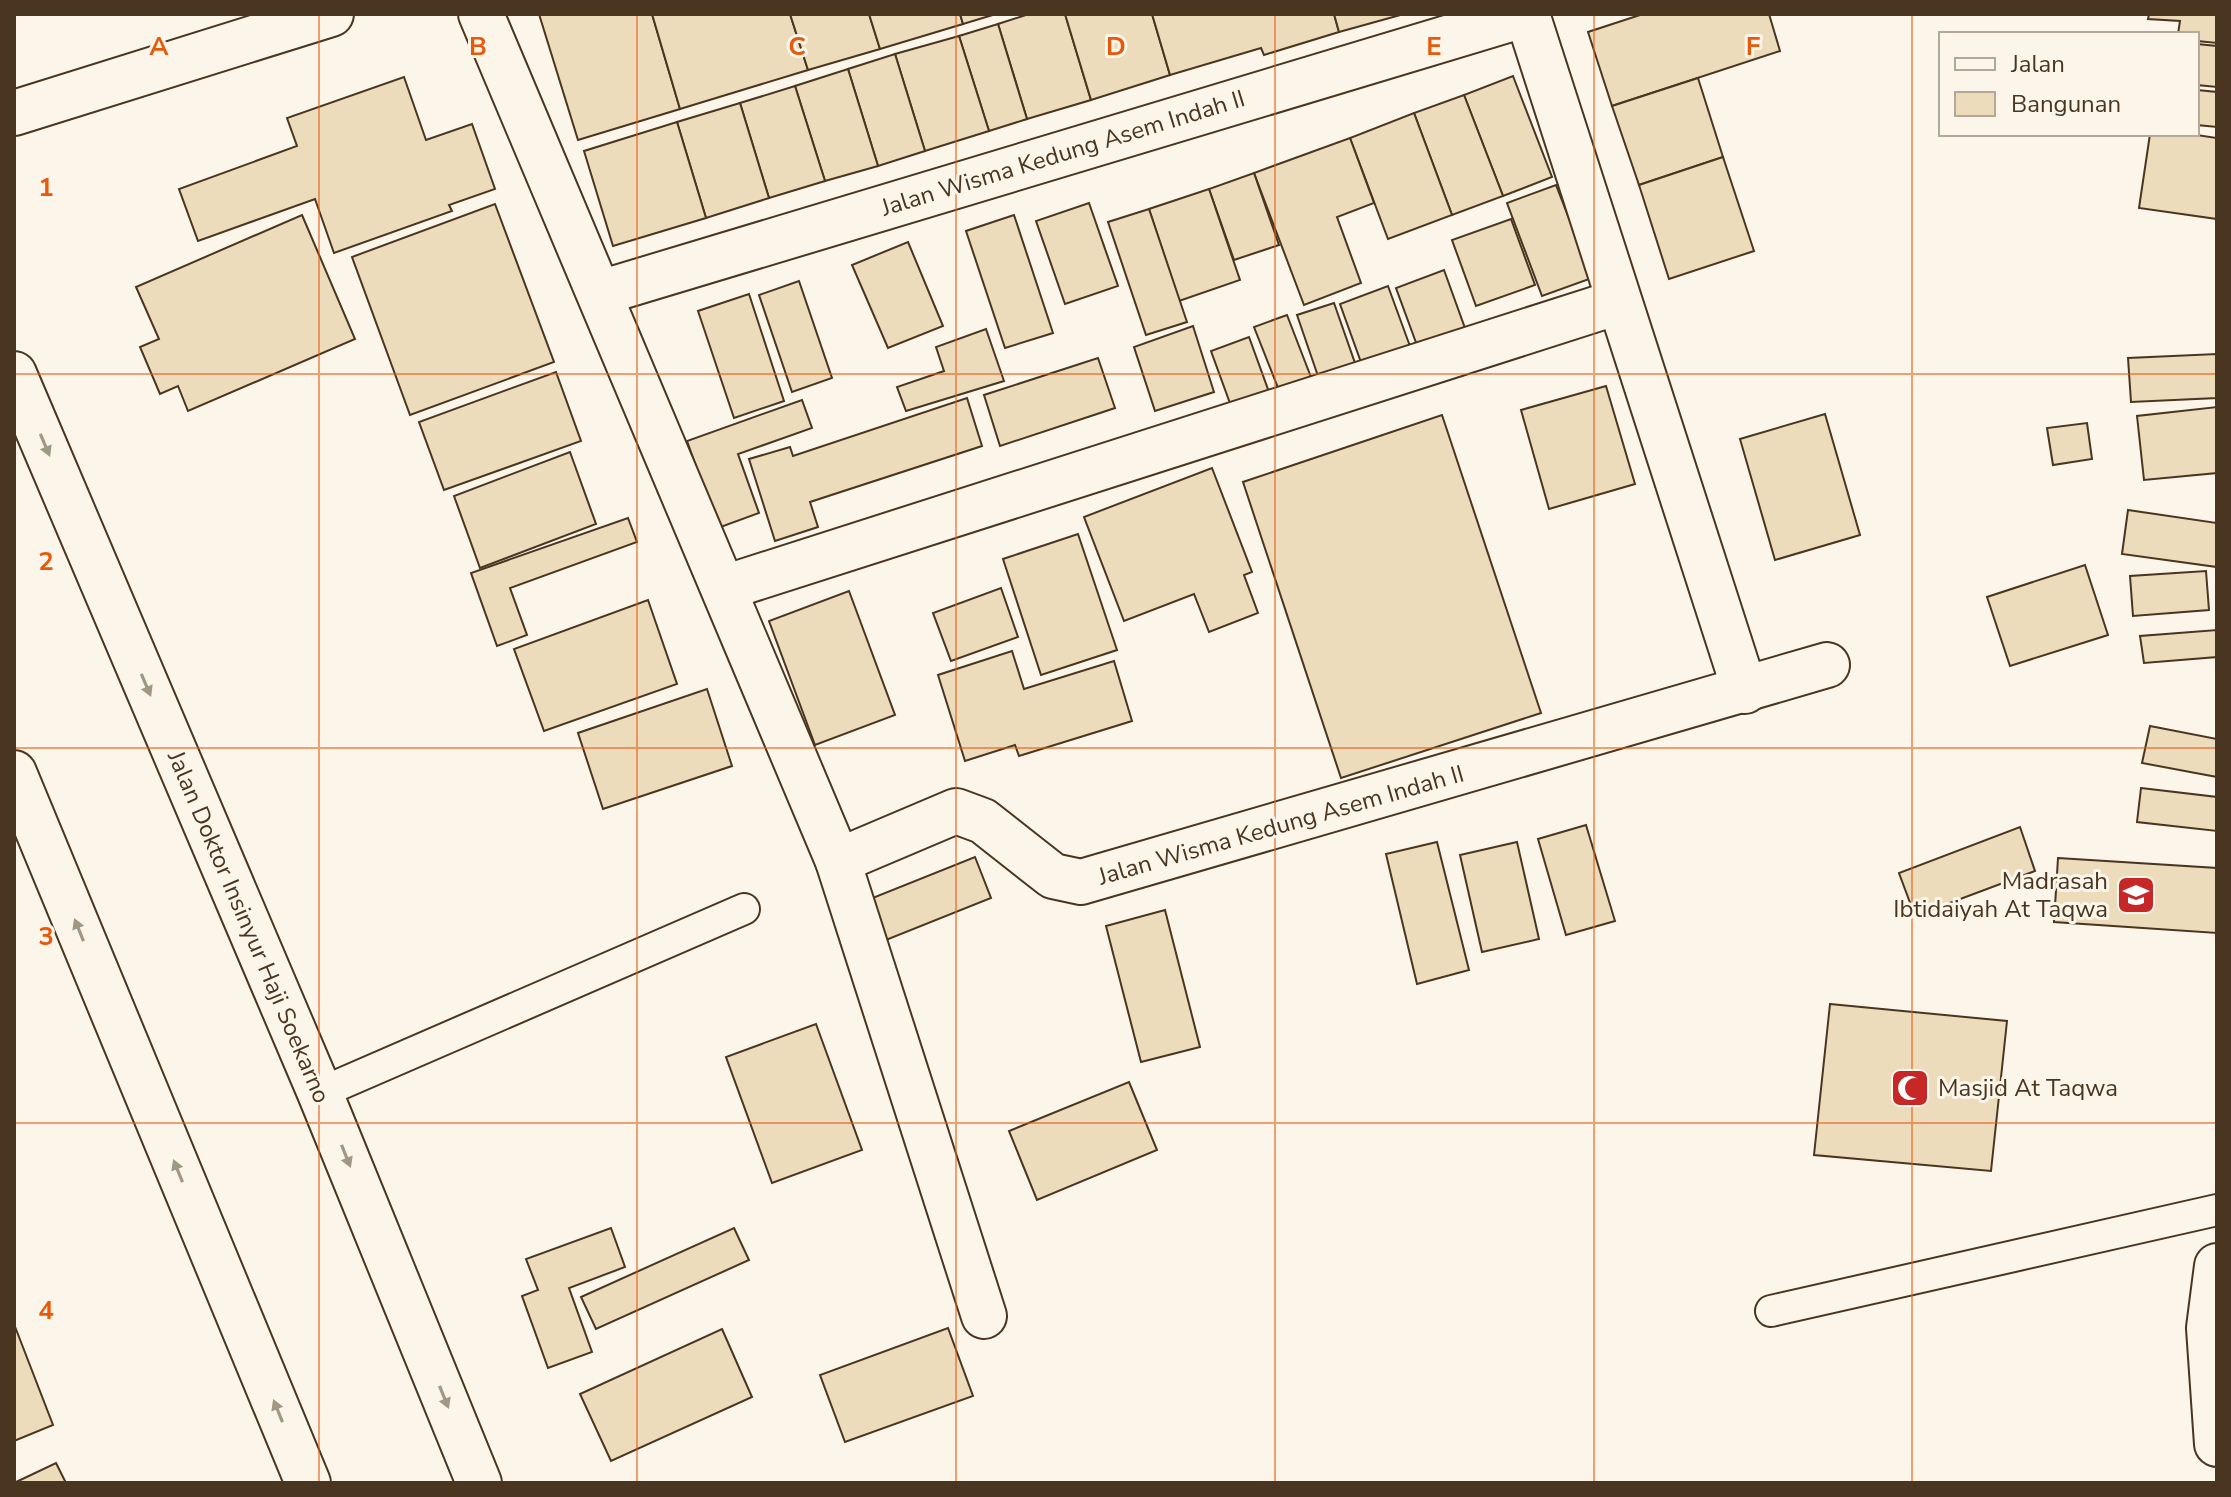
<svg xmlns="http://www.w3.org/2000/svg" width="2231" height="1497" viewBox="0 0 2231 1497" font-family="'Nunito Sans',sans-serif">
	<rect width="100%" height="100%" fill="#fbf6e9"/>
	<g fill="#ecdcbc" stroke="#4a3520" stroke-width="2">
		<path d="M539 14H652L680 109 578 140Z"/>
		<path d="M652 14H790L808 70 680 109Z"/>
		<path d="M790 14H869L880 49 808 70Z"/>
		<path d="M869 14H960L963 24 880 49Z"/>
		<path d="M960 14H996L963 24Z"/>
		<path d="M1029 14H1065L1091 100 1027 119 998 24Z"/>
		<path d="M1065 14H1152L1170 75 1091 100Z"/>
		<path d="M1152 14H1334L1339 32 1264 55 1261 48 1170 75Z"/>
		<path d="M1334 14H1404L1339 32Z"/>
		<path d="M1643 14H1769L1780 51 1612 106 1588 32Z"/>
		<path d="M2149 14H2217V43L2197 41V34H2178L2180 21 2148 19Z"/>
		<path d="M998 24 1027 119 989 131 959 36Z"/>
		<path d="M959 36 989 131 925 151 895 54Z"/>
		<path d="M2197 44 2217 46V87L2197 85Z"/>
		<path d="M895 54 925 151 878 166 848 69Z"/>
		<path d="M848 69 878 166 825 181 795 86Z"/>
		<path d="M1513 76 1552 177 1503 196 1464 95Z"/>
		<path d="M404 77 426 140 472 124 495 189 449 205 452 211 334 253 315 199 198 241 179 189 297 146 287 118Z"/>
		<path d="M1698 78 1723 157 1639 185 1612 106Z"/>
		<path d="M795 86 825 181 769 198 740 103Z"/>
		<path d="M2197 90 2217 92V127L2197 125Z"/>
		<path d="M1464 95 1503 196 1452 215 1414 113Z"/>
		<path d="M740 103 769 198 706 218 677 122Z"/>
		<path d="M1414 113 1452 215 1388 239 1350 138Z"/>
		<path d="M677 122 706 218 613 246 584 151Z"/>
		<path d="M2150 134H2190L2217 138V219L2139 208Z"/>
		<path d="M1350 138 1374 203 1337 217 1361 283 1304 305 1254 173Z"/>
		<path d="M1723 157 1754 251 1669 279 1639 185Z"/>
		<path d="M1254 173 1279 245 1234 260 1209 189Z"/>
		<path d="M1556 185 1592 278 1542 296 1507 203Z"/>
		<path d="M1209 189 1240 280 1179 301 1149 209Z"/>
		<path d="M1089 203 1118 286 1065 304 1036 221Z"/>
		<path d="M495 204 554 362 410 415 352 257Z"/>
		<path d="M1149 209 1187 322 1146 335 1108 222Z"/>
		<path d="M302 215 355 339 188 411 178 386 160 394 140 347 159 339 136 287Z"/>
		<path d="M1014 215 1053 333 1005 348 966 231Z"/>
		<path d="M1511 219 1535 285 1476 306 1452 240Z"/>
		<path d="M908 242 943 326 888 348 852 265Z"/>
		<path d="M1444 270 1466 331 1418 348 1396 288Z"/>
		<path d="M799 281 832 378 792 392 759 295Z"/>
		<path d="M1388 286 1411 349 1362 365 1340 304Z"/>
		<path d="M749 294 784 401 734 418 698 311Z"/>
		<path d="M1334 303 1356 366 1319 379 1297 315Z"/>
		<path d="M1287 315 1314 385 1282 398 1254 327Z"/>
		<path d="M1193 326 1214 392 1155 411 1134 347Z"/>
		<path d="M986 329 1004 381 906 411 897 387 944 371 936 347Z"/>
		<path d="M1249 337 1273 403 1235 417 1211 351Z"/>
		<path d="M2217 354V398L2131 402 2128 358Z"/>
		<path d="M1098 358 1115 408 1000 446 984 395Z"/>
		<path d="M556 372 581 441 444 490 419 422Z"/>
		<path d="M1606 386 1635 484 1549 509 1521 410Z"/>
		<path d="M967 398 982 446 810 502 818 527 775 541 749 459 790 447 793 456Z"/>
		<path d="M802 400 812 428 738 454 759 513 718 528 687 441Z"/>
		<path d="M2217 407V473L2144 480 2137 416Z"/>
		<path d="M1825 414 1860 535 1775 560 1740 439Z"/>
		<path d="M1442 415 1541 713 1341 778 1243 482Z"/>
		<path d="M2087 423 2092 459 2053 465 2047 428Z"/>
		<path d="M570 452 596 524 480 568 454 496Z"/>
		<path d="M1212 468 1252 572 1244 575 1258 613 1209 632 1194 594 1124 621 1084 517Z"/>
		<path d="M2128 510 2217 523V567L2122 554Z"/>
		<path d="M628 518 637 542 510 588 527 635 497 646 471 573Z"/>
		<path d="M1078 534 1117 650 1041 675 1003 559Z"/>
		<path d="M2085 565 2108 635 2010 666 1987 597Z"/>
		<path d="M2206 571 2209 610 2133 616 2130 576Z"/>
		<path d="M1001 588 1018 637 951 661 933 613Z"/>
		<path d="M849 591 895 715 815 745 769 621Z"/>
		<path d="M648 600 677 684 544 731 514 649Z"/>
		<path d="M2217 630V657L2144 663 2140 636Z"/>
		<path d="M1012 651 1024 689 1114 661 1132 721 1019 756 1015 745 965 761 938 675Z"/>
		<path d="M707 689 732 766 603 809 578 733Z"/>
		<path d="M2150 726 2217 739V777L2142 763Z"/>
		<path d="M2141 788 2217 797V831L2137 822Z"/>
		<path d="M1586 825 1615 921 1566 935 1538 839Z"/>
		<path d="M2020 827 2035 871 1915 916 1899 873Z"/>
		<path d="M1437 842 1469 970 1417 984 1386 854Z"/>
		<path d="M1517 842 1539 939 1482 952 1460 855Z"/>
		<path d="M975 857 991 898 886 940 870 899Z"/>
		<path d="M2058 858 2217 868V933L2054 922Z"/>
		<path d="M1165 910 1200 1047 1141 1062 1106 926Z"/>
		<path d="M1830 1004 2007 1021 1991 1171 1814 1155Z"/>
		<path d="M816 1024 862 1150 772 1183 726 1057Z"/>
		<path d="M1129 1082 1157 1150 1037 1200 1009 1131Z"/>
		<path d="M611 1228 625 1267 569 1288 592 1352 548 1368 522 1296 538 1290 526 1259Z"/>
		<path d="M734 1228 749 1260 596 1329 581 1297Z"/>
		<path d="M14 1324 53 1425 14 1441Z"/>
		<path d="M948 1328 973 1396 845 1442 820 1375Z"/>
		<path d="M722 1329 752 1397 611 1461 580 1394Z"/>
		<path d="M56 1463 66 1483H14Z"/>
	</g>
	<g fill="none" stroke-linecap="round" stroke-linejoin="round">
		<defs>
			<g id="lane">
				<path d="M320 1093 744 909"/>
				<path d="M1771 1311 2217 1210"/>
			</g>
			<g id="street">
				<path d="M481 14 838 861 984 1316"/>
				<path d="M1527 14 1745 691"/>
				<path d="M14 113 331 14"/>
				<path d="M600 293 1527 14"/>
				<path d="M724 588 1618 302"/>
				<path d="M838 861 956 811 983 821 1053 876 1081 882 1827 665"/>
				<path d="M2217 1266 2209 1328 2217 1444"/>
			</g>
			<g id="primary">
				<path d="M14 374 320 1093 479 1483"/>
				<path d="M14 773 308 1483"/>
			</g>
		</defs>
		<use href="#lane" stroke="#4a3520" stroke-width="34"/>
		<use href="#street" stroke="#4a3520" stroke-width="48"/>
		<use href="#primary" stroke="#4a3520" stroke-width="48"/>
		<use href="#lane" stroke="#fbf6e9" stroke-width="30"/>
		<use href="#street" stroke="#fbf6e9" stroke-width="44"/>
		<use href="#primary" stroke="#fbf6e9" stroke-width="44"/>
	</g>
	<defs><path id="oneway-solid" d="M-6-.8H1V-3.2L6.5 0L1 3.2V.8H-6Z" transform="scale(2)"/></defs>
	<g fill="#a29684">
		<use href="#oneway-solid" transform="translate(45 445) rotate(67)"/>
		<use href="#oneway-solid" transform="translate(146 685) rotate(67)"/>
		<use href="#oneway-solid" transform="translate(79 930) rotate(-112)"/>
		<use href="#oneway-solid" transform="translate(346 1156) rotate(68)"/>
		<use href="#oneway-solid" transform="translate(178 1171) rotate(-112)"/>
		<use href="#oneway-solid" transform="translate(444 1397) rotate(68)"/>
		<use href="#oneway-solid" transform="translate(278 1411) rotate(-112)"/>
	</g>
	<path fill="none" stroke="#e8590c" stroke-width="2" stroke-opacity="0.55" d="M319 14V1483M637 14V1483M956 14V1483M1275 14V1483M1594 14V1483M1912 14V1483M14 374H2217M14 748H2217M14 1123H2217"/>
	<defs>
		<symbol id="school-square" viewBox="-11 -11 22 22"><rect x="-9" y="-9" width="18" height="18" rx="4" fill="#c62828" stroke="#fbf6e9"/><path d="M0-5L7-2L0 1L-7-2ZM-4 1L0 2.5L4 1V4Q0 6-4 4Z" fill="#fff"/></symbol>
		<symbol id="mosque-square" viewBox="-11 -11 22 22"><rect x="-9" y="-9" width="18" height="18" rx="4" fill="#c62828" stroke="#fbf6e9"/><path d="M3.5-4.9A6 6 0 1 0 3.5 4.9A5 5 0 1 1 3.5-4.9Z" fill="#fff"/></symbol>
	</defs>
	<g fill-rule="evenodd">
		<use href="#school-square" x="2114" y="873" width="44" height="44"/>
		<use href="#mosque-square" x="1888" y="1066" width="44" height="44"/>
	</g>
	<g text-anchor="middle" stroke-width="6" stroke-linejoin="round" paint-order="stroke">
		<g font-size="24" fill="#4a3520" stroke="#fbf6e9">
			<text transform="translate(1063 153) rotate(-17)" y="8">Jalan Wisma Kedung Asem Indah II</text>
			<text transform="translate(1281 825) rotate(-16)" y="8">Jalan Wisma Kedung Asem Indah II</text>
			<text transform="translate(249 927) rotate(67)" y="8">Jalan Doktor Insinyur Haji Soekarno</text>
		</g>
		<g font-size="24" fill="#4a3520" stroke="#fbf6e9" text-anchor="end">
			<text x="2108" y="889">Madrasah<tspan x="2108" dy="28">Ibtidaiyah At Taqwa</tspan></text>
			<text x="1938" y="1096" text-anchor="start">Masjid At Taqwa</text>
		</g>
	</g>
	<g font-size="26" text-anchor="middle" font-weight="bold" fill="#e8590c" stroke="#fbf6e9" stroke-width="6" stroke-linejoin="round" paint-order="stroke">
		<text x="159" y="55">A</text>
		<text x="478" y="55">B</text>
		<text x="797" y="55">C</text>
		<text x="1116" y="55">D</text>
		<text x="1434" y="55">E</text>
		<text x="1753" y="55">F</text>
		<text x="46" y="196">1</text>
		<text x="46" y="570">2</text>
		<text x="46" y="945">3</text>
		<text x="46" y="1319">4</text>
	</g>
	<rect width="2231" height="1497" fill="none" stroke="#4a3520" stroke-width="32"/>
	<rect x="1939" y="32" width="260" height="104" fill="#fbf6e9" stroke="#b4a999" stroke-width="2"/>
	<rect x="1955" y="58" width="40" height="12" fill="#fbf6e9" stroke="#b4a999" stroke-width="2"/>
	<text x="2011" y="72" font-size="24" fill="#4a3520">Jalan</text>
	<rect x="1955" y="92" width="40" height="24" fill="#ecdcbc" stroke="#b4a999" stroke-width="2"/>
	<text x="2011" y="112" font-size="24" fill="#4a3520">Bangunan</text>
</svg>
